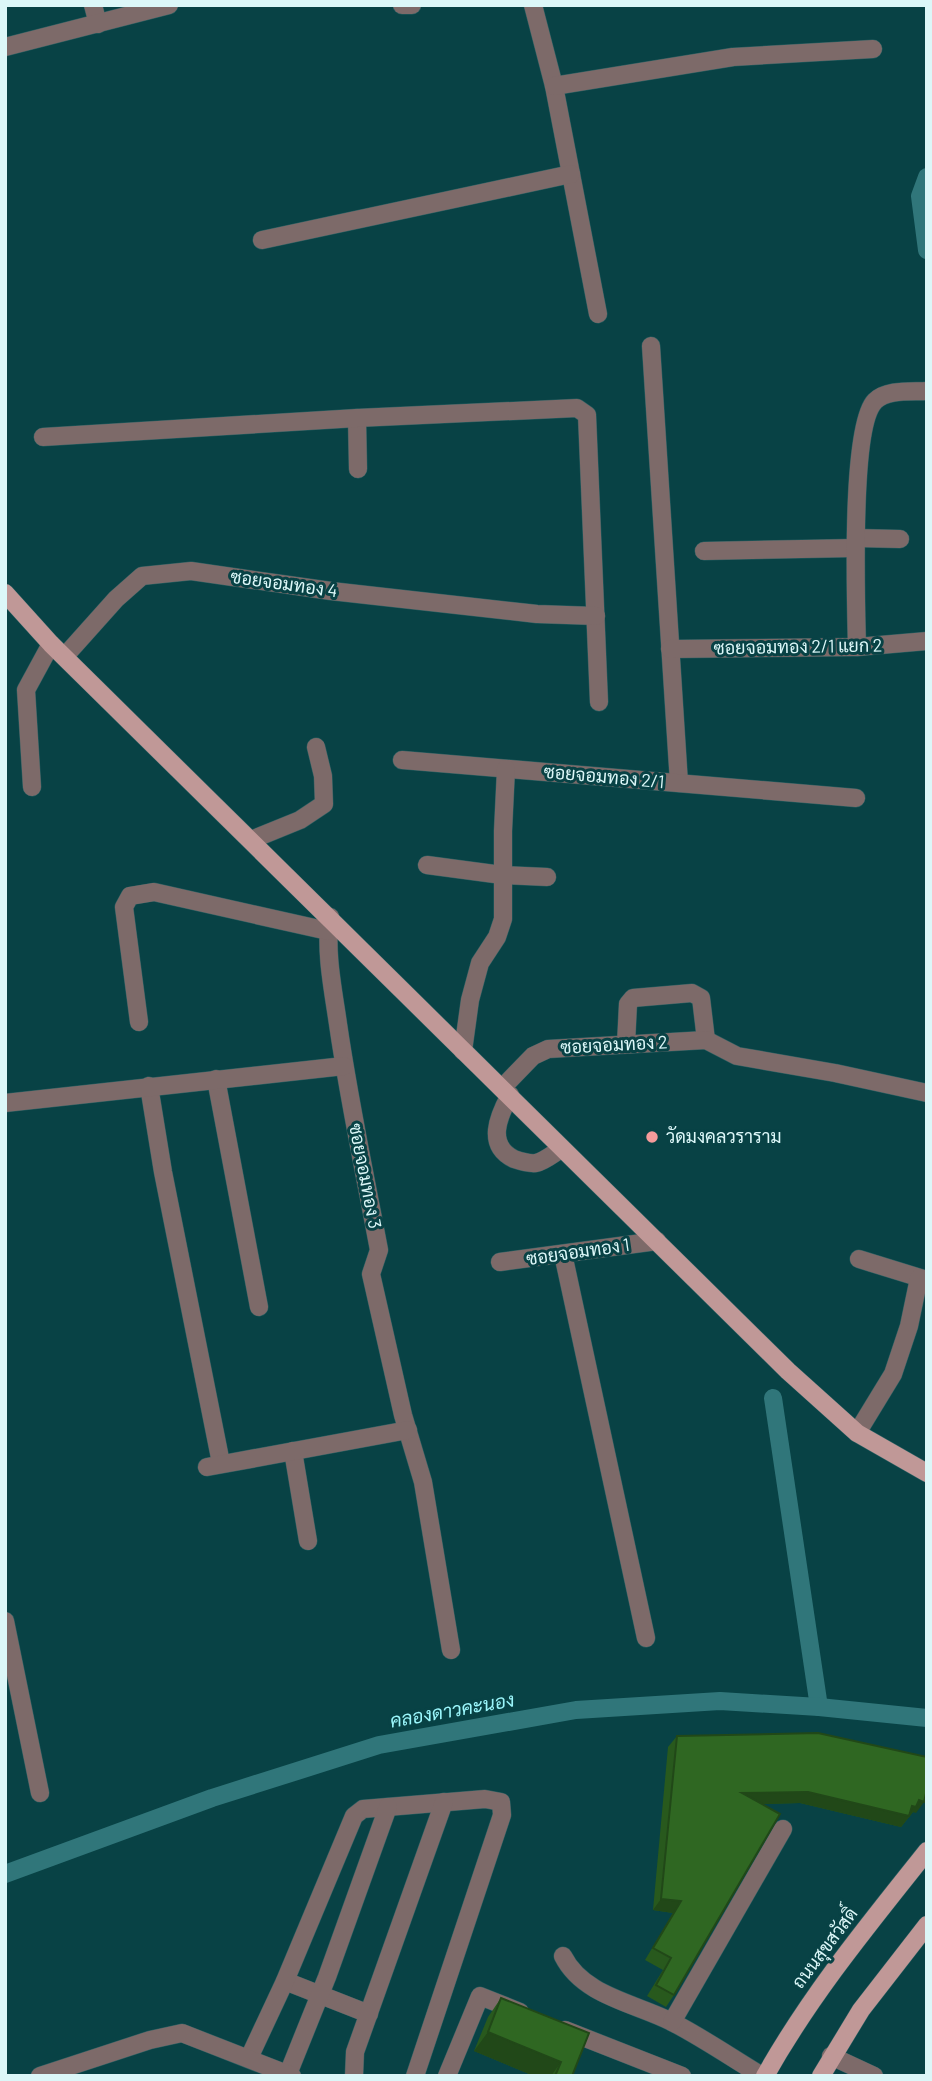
<svg xmlns="http://www.w3.org/2000/svg" width="932" height="2081" viewBox="0 0 932 2081" font-family="Barlow,Sarabun,sans-serif">
	<rect width="100%" height="100%" fill="#084245"/>
	<g fill="none" stroke-linecap="round" stroke-linejoin="round">
		<g stroke="#30767a" stroke-width="18">
			<path d="M927 177 920 196 927 250"/>
			<path d="M773 1398 819 1707"/>
			<path d="M5 1874 212 1798 379 1745 576 1710 720 1701 819 1707 927 1718"/>
		</g>
		<defs>
			<g id="minor">
				<path d="M93 5 98 24"/>
				<path d="M402 5H412"/>
				<path d="M533 5 554 86 598 314"/>
				<path d="M5 47 169 5"/>
				<path d="M554 86 733 57 873 49"/>
				<path d="M262 240 571 174"/>
				<path d="M651 346 679 783"/>
				<path d="M357 418 358 469"/>
				<path d="M43 437 357 418 577 408 587 415 599 702"/>
				<path d="M856 538 900 539"/>
				<path d="M704 551 855 548"/>
				<path d="M857 647C856 605 850 426 875 401 887 389 911 392 927 391"/>
				<path d="M670 649 857 647 927 641"/>
				<path d="M65 656 116 599 142 576 191 571 331 591 537 614 596 616"/>
				<path d="M402 760 856 798"/>
				<path d="M32 787 26 690 51 644"/>
				<path d="M251 840 300 820 324 804 323 776 316 747"/>
				<path d="M427 865 502 875 547 877"/>
				<path d="M330 917C325 952 333 989 338 1024 349 1100 365 1175 379 1250L371 1274 403 1415 423 1482 451 1650"/>
				<path d="M139 1022 124 907 130 896 154 892 328 931"/>
				<path d="M626 1044 628 1004 633 998 692 993 701 998 706 1040"/>
				<path d="M463 1051 470 1000 480 963 497 937 503 919V831L506 769"/>
				<path d="M216 1079 259 1307"/>
				<path d="M149 1086 163 1172 220 1458"/>
				<path d="M502 1088 533 1056 548 1049 706 1040 737 1056 835 1073 927 1093"/>
				<path d="M510 1095C498 1117 486 1145 514 1159 520 1161 530 1164 536 1163 545 1161 554 1153 561 1149"/>
				<path d="M5 1103 344 1066"/>
				<path d="M563 1254 646 1638"/>
				<path d="M859 1259 927 1280"/>
				<path d="M500 1262 657 1241"/>
				<path d="M857 1433 893 1374 909 1326 919 1278"/>
				<path d="M293 1451 308 1541"/>
				<path d="M207 1467 408 1430"/>
				<path d="M5 1621 40 1793"/>
				<path d="M563 1956C583 1996 635 2003 672 2022 703 2038 732 2058 762 2076"/>
				<path d="M285 1981 369 2014"/>
				<path d="M672 2022 783 1829"/>
				<path d="M565 2030 682 2076"/>
				<path d="M831 2056 874 2076"/>
				<path d="M249 2058 285 1981 354 1816 363 1809 485 1799 501 1802 502 1815 415 2076"/>
				<path d="M288 2074 327 1977 388 1807"/>
				<path d="M40 2076 150 2040 182 2033 292 2076"/>
				<path d="M354 2076 355 2052 444 1802"/>
				<path d="M447 2076 480 1996 520 2012"/>
			</g>
			<g id="major">
				<path d="M5 593 51 644 788 1371 857 1433 927 1473"/>
				<path d="M765 2076C811 1994 869 1924 927 1851"/>
				<path d="M821 2076 861 2010 927 1925"/>
			</g>
		</defs>
		<use href="#minor" stroke="#2a5f62" stroke-width="19"/>
		<use href="#major" stroke="#2a5f62" stroke-width="19"/>
		<use href="#minor" stroke="#7d6a69" stroke-width="18"/>
		<use href="#major" stroke="#c09897" stroke-width="18"/>
	</g>
	<g fill="#28591d">
		<path d="M677 1736 916 1813 913 1812 901 1827 800 1803 762 1804 674 1995 666 2007 647 1996 663 1970 645 1960 673 1913 653 1910 668 1747Z"/>
		<path d="M501 1998 572 2076H534L474 2051 488 2017Z"/>
	</g>
	<g fill="#214818">
		<path d="M808 1792 912 1806 919 1800 924 1802 916 1813 913 1812 901 1827 800 1803 734 1805 742 1793Z"/>
		<path d="M661 1899 681 1901 673 1913 653 1910Z"/>
		<path d="M488 2032 561 2062 551 2076H534L474 2051Z"/>
	</g>
	<g fill="#2f6722" stroke="#214818" stroke-width="2">
		<path d="M818 1733 927 1757V1789L924 1802 919 1800 916 1807 912 1806 909 1816 808 1792 742 1793 780 1814 674 1995 656 1985 671 1958 653 1948 681 1901 661 1899 677 1736Z"/>
		<path d="M501 1998 589 2033 572 2076H555L561 2062 488 2032Z"/>
	</g>
	<circle fill="#f59b9b" stroke="#084245" stroke-width="2.5" cx="652" cy="1137" r="7"/>
	<g text-anchor="middle" stroke-width="6" stroke-linejoin="round" paint-order="stroke">
		<g font-size="18" fill="#dcf7f8" stroke="#084245">
			<text transform="translate(284 584) rotate(8)" y="6">ซอยจอมทอง 4</text>
			<text transform="translate(798 647) rotate(-1)" y="6">ซอยจอมทอง 2/1 แยก 2</text>
			<text transform="translate(604 777) rotate(5)" y="6">ซอยจอมทอง 2/1</text>
			<text transform="translate(614 1045) rotate(-3)" y="6">ซอยจอมทอง 2</text>
			<text transform="translate(365 1176) rotate(79)" y="6">ซอยจอมทอง 3</text>
			<text transform="translate(578 1252) rotate(-8)" y="6">ซอยจอมทอง 1</text>
			<text transform="translate(825 1948) rotate(-53)" y="6">ถนนสุขสวัสดิ์</text>
		</g>
		<g font-size="18" fill="#dcf7f8" stroke="#084245" text-anchor="start">
			<text x="666" y="1143">วัดมงคลวราราม</text>
		</g>
		<g font-size="19" font-style="italic" fill="#9bf6fb" stroke="#084245">
			<text transform="translate(452 1710) rotate(-10)" y="7">คลองดาวคะนอง</text>
		</g>
	</g>
	<rect width="932" height="2081" fill="none" stroke="#dcf7f8" stroke-width="14"/>
</svg>
